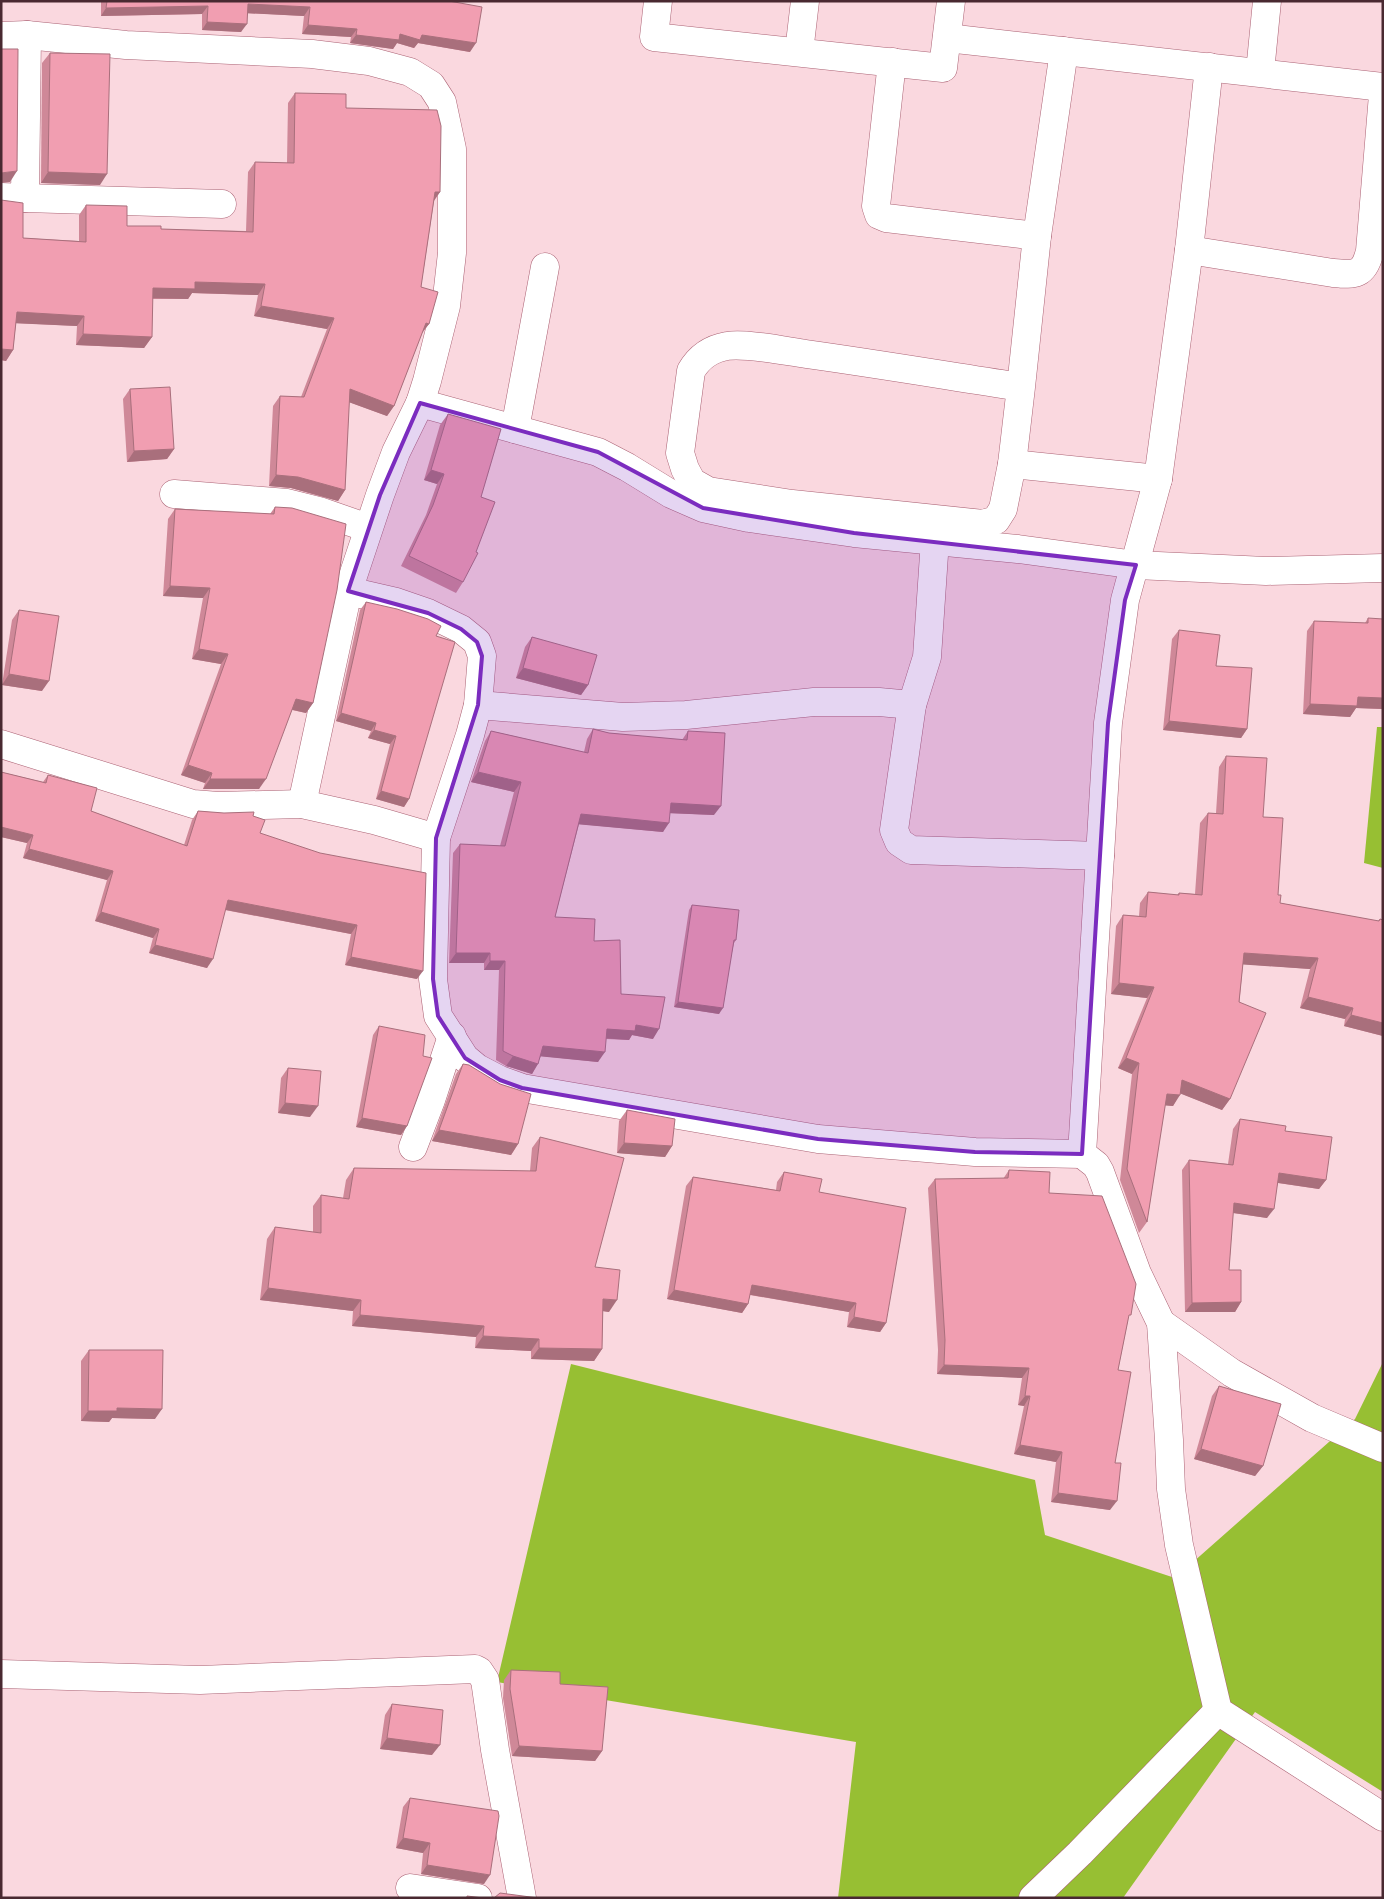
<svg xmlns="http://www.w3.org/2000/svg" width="1384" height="1899" viewBox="0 0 1384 1899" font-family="'Exo 2',sans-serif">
	<rect width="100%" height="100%" fill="#fad8df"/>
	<g fill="#97bf33">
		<path d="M1377 727H1383V868L1364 863Z"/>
		<path d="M1383 1362V1792L1255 1712 1123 1898H838L856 1742 497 1682 571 1364 1035 1480 1045 1535 1175 1578 1355 1419Z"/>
	</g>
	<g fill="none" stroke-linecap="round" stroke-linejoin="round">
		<defs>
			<g id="minor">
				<path d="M658 1 654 37 943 68 951 1"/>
				<path d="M1 36 27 35 126 45 312 54 369 61 410 72 431 85 442 102 452 149V253L446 306 427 381 420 403 396 452 380 495 348 591 396 602 428 613 461 629 477 642 482 656 478 705 470 735 436 838 433 979 438 1016 465 1058 477 1068 500 1080 522 1088 818 1139 975 1152 1082 1154"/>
				<path d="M947 38 1383 87"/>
				<path d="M799 52 805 1"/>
				<path d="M892 62 876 206 879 215 886 218 1037 236"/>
				<path d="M1260 72 1267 1"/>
				<path d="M1 197 25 198 27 35"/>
				<path d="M25 198 222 204"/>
				<path d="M1189 250 1333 273C1356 275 1364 275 1370 251L1383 95"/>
				<path d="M1021 387 1012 464 1003 509 996 520 983 524 792 504 708 491 692 482 685 469 680 453 691 371C699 357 710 349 727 346 747 343 785 351 806 354 878 364 949 376 1021 387L1037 236 1064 51"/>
				<path d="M420 403 598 452 627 467 671 494 703 508 749 518 854 533 1018 549 1136 565 1266 571 1383 568"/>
				<path d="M515 429 545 267"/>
				<path d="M1012 464 1158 479 1189 250 1209 67"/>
				<path d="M1158 479 1125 600 1108 723 1082 1154 1096 1165 1100 1172 1137 1273 1161 1323 1169 1440 1171 1489 1179 1545 1218 1711 1383 1817"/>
				<path d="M174 494 287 503 319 511 368 528"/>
				<path d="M478 705 623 717 686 715 814 702H879L912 705 927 657 935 540"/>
				<path d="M912 705 894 830 899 842 911 850 1100 856"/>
				<path d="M1 744 193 804 218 806 302 804 374 820 436 838"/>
				<path d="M302 804 348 591"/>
				<path d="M413 1147 431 1100 452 1036"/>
				<path d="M1161 1323 1232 1373 1312 1418 1383 1448"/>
				<path d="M1 1674 200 1680 475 1669 479 1671 485 1680 495 1750 522 1898"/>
				<path d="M410 1888 478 1898"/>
				<path d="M1033 1898 1080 1853 1218 1711"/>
			</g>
		</defs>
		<use href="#minor" stroke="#ab6274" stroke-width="29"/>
		<use href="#minor" stroke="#fff" stroke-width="28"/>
	</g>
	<g fill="#cf8898">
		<path d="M101 1H449L470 52 418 43 414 48 397 43 393 49 350 43 351 37 302 34 304 16 248 13 241 32 202 30V14L101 16Z"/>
		<path d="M50 53 100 185 41 183 42 63Z"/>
		<path d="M295 93 346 108 440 192 434 201 421 287 429 324 422 333 394 406 387 416 349 402 345 490 338 501 291 488 269 486 273 406 280 396 301 397 327 329 254 316 258 295 192 293 188 299H152V337L144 348 76 345 77 326 16 323 13 350 6 361 1 360V200L23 238 79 241V215L86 205 127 226 161 229 246 231 248 172 255 162 287 163 288 103Z"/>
		<path d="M130 389 174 449 167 459 127 462 123 399Z"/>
		<path d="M448 414 481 497 463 582 456 593 401 566 426 515 437 484 424 480 440 425Z"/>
		<path d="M275 507 313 703 306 713 292 710 259 789H203L205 783 181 775 221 664 192 659 203 598 163 596 168 519 175 509 270 514Z"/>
		<path d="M366 602 436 636 409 799 404 807 376 799 390 744 368 738 371 731 336 721 360 610Z"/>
		<path d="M19 610 42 691 2 685 12 620Z"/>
		<path d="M1368 618 1383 709 1356 708 1350 717 1303 714 1307 631 1314 621 1365 623Z"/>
		<path d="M1179 630 1216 666 1247 729 1241 738 1163 730 1172 639Z"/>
		<path d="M532 637 588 685 581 695 516 678 525 647Z"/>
		<path d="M593 729 609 733 682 740 688 731 714 815 670 813 663 832 579 824 555 917 594 941 621 994 653 1039 632 1035 629 1040 606 1039 598 1062 541 1056 532 1074 506 1066 496 1060 499 970H484V963H449L453 853 460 844 500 846 514 792 471 782 485 741 491 731 584 752 587 739Z"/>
		<path d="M1226 756 1263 817 1278 895 1280 903 1378 921 1380 919 1383 920V1036L1344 1026 1345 1019 1300 1008 1310 969 1243 964 1230 1099 1222 1110 1180 1093 1173 1106 1165 1105 1147 1222 1139 1233 1120 1180 1132 1074 1118 1068 1147 998 1111 994 1116 926 1123 915 1139 916 1140 903 1148 892 1177 895 1179 893 1195 894 1200 823 1208 813H1216L1219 767Z"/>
		<path d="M1 772 43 782 48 775 91 811 184 845 192 820 198 811 253 816 260 833 417 979 345 965 351 934 225 910 207 968 149 953 153 938 95 921 107 880 23 858 27 843 1 837Z"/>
		<path d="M692 905 736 940 734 943 719 1014 674 1007 689 910Z"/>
		<path d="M379 1026 407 1126 401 1135 356 1127 373 1035Z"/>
		<path d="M463 1064 518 1144 511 1155 432 1141 456 1074Z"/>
		<path d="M288 1068 310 1117 278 1113 281 1078Z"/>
		<path d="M627 1110 672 1146 665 1157 617 1153 619 1121Z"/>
		<path d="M1240 1119 1285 1131 1326 1180 1319 1189 1278 1183 1267 1218 1233 1213 1229 1270 1241 1302 1235 1312H1185L1182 1170 1189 1160 1228 1164 1233 1129Z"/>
		<path d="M540 1137 595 1267 609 1312 603 1311 602 1349 594 1361 531 1359V1351L475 1348 476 1337 352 1326 353 1311 260 1300 267 1239 275 1227 313 1232V1206L321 1195 343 1198 346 1180 354 1168 530 1171 532 1148Z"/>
		<path d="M1009 1170 1049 1193 1128 1320 1118 1370 1115 1463 1110 1510 1051 1502 1056 1462 1014 1454 1024 1406 1018 1405 1022 1378 937 1374 938 1350 928 1188 935 1179H1003Z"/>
		<path d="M784 1172 819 1192 886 1323 880 1332 847 1327 849 1312 750 1295 748 1304 742 1313 667 1299 686 1186 693 1177 776 1190 777 1182Z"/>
		<path d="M89 1350 155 1419 112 1418 109 1422 81 1421V1361Z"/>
		<path d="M1219 1386 1263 1466 1255 1476 1194 1459 1212 1396Z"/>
		<path d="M511 1670 602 1751 595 1761 512 1756 503 1698 504 1680Z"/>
		<path d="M392 1704 432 1755 380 1749 385 1715Z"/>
		<path d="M410 1798 484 1884 421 1874 423 1853 396 1848 403 1807Z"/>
	</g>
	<g fill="#a96f7c">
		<path d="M248 4 310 7 304 16 242 13Z"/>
		<path d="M208 6 202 14 101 16 106 8Z"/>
		<path d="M207 22 247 24 241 32 202 30Z"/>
		<path d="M308 25 357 29 351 37 302 34Z"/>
		<path d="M400 34 422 35 476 43 470 52 418 43 414 48 397 43 393 49 350 43 356 35Z"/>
		<path d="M17 171 10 182 1 183V173Z"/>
		<path d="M48 172 107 174 100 185 41 183Z"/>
		<path d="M435 192H440L432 203Z"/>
		<path d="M195 282 265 284 258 295 192 293 188 299 145 298 153 288Z"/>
		<path d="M261 306 334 318 327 329 254 316Z"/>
		<path d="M17 312 84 316 77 326 10 323Z"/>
		<path d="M426 323 429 324 421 334Z"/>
		<path d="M83 334 152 337 144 348 76 345Z"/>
		<path d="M1 349 13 350 6 361 1 360Z"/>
		<path d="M350 389 394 406 387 416 343 400Z"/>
		<path d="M174 449 167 459 127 462 134 451Z"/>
		<path d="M431 470 444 474 437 484 424 480Z"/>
		<path d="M276 475 298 477 345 490 338 501 291 488 269 486Z"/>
		<path d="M170 586 210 588 203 598 163 596Z"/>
		<path d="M199 649 228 654 221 664 192 659Z"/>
		<path d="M523 668 588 685 581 695 516 678Z"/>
		<path d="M9 674 49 681 42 691 2 685Z"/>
		<path d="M1358 697 1383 698V709L1356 708 1350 717 1303 714 1310 704Z"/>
		<path d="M296 699 313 703 306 713 289 709Z"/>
		<path d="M341 713 376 723 371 731 336 721Z"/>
		<path d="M1169 721 1247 729 1241 738 1163 730Z"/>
		<path d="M374 730 396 736 390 744 368 738Z"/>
		<path d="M188 765 212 773 205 783 181 775Z"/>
		<path d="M478 772 521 782 514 792 471 782Z"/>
		<path d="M210 779H266L259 789H203Z"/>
		<path d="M381 791 409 799 404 807 376 799Z"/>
		<path d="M671 803 721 806 714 815 665 813Z"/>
		<path d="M581 814 669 823 663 832 575 824Z"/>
		<path d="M1 827 33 835 27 843 1 837Z"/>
		<path d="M29 849 113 871 107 880 23 858Z"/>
		<path d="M228 900 357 925 351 934 221 909Z"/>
		<path d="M101 912 159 929 153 938 95 921Z"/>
		<path d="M155 945 213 959 207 968 149 953Z"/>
		<path d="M456 953H490L484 963H449Z"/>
		<path d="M1244 953 1318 958 1310 969 1236 964Z"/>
		<path d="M351 957 423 971 417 979 345 965Z"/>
		<path d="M490 961H505L499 970H484Z"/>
		<path d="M1119 983 1154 987 1147 998 1111 994Z"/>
		<path d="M1308 997 1353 1008 1345 1019 1300 1008Z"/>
		<path d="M678 1002 723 1008 719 1014 674 1007Z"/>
		<path d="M1351 1015 1383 1023V1036L1344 1026Z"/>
		<path d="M636 1025 659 1029 653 1039 632 1035 629 1040 600 1038 607 1029Z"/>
		<path d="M543 1046 605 1052 598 1062 537 1056Z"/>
		<path d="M513 1056 538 1064 532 1074 506 1066Z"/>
		<path d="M1126 1058 1139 1063 1132 1074 1118 1068Z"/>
		<path d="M1182 1080 1230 1099 1222 1110 1174 1091Z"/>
		<path d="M1167 1094 1180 1095 1173 1106 1159 1105Z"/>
		<path d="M285 1103 318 1106 310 1117 278 1113Z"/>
		<path d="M362 1118 407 1126 401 1135 356 1127Z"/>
		<path d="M439 1130 518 1144 511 1155 432 1141Z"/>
		<path d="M624 1143 672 1146 665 1157 617 1153Z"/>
		<path d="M1279 1173 1326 1180 1319 1189 1272 1182Z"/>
		<path d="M1234 1203 1274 1209 1267 1218 1227 1212Z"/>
		<path d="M752 1285 856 1303 849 1312 746 1294Z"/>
		<path d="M268 1288 361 1300 353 1311 260 1300Z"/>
		<path d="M674 1290 748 1304 742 1313 667 1299Z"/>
		<path d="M603 1299 617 1300 609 1312 595 1310Z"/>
		<path d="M1241 1302 1235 1312H1185L1192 1303Z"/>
		<path d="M360 1315 484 1326 476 1337 352 1326Z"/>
		<path d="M854 1317 886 1323 880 1332 847 1327Z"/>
		<path d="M483 1336 539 1339 531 1351 475 1348Z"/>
		<path d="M539 1348 602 1349 594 1361 531 1359Z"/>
		<path d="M944 1365 1029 1368 1022 1378 937 1374Z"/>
		<path d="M1025 1396H1030L1024 1406 1018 1405Z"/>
		<path d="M117 1408 162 1409 155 1419 112 1418 109 1422 81 1421 88 1411Z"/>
		<path d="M1020 1445 1062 1452 1056 1462 1014 1454Z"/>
		<path d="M1201 1449 1263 1466 1255 1476 1194 1459Z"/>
		<path d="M1058 1493 1117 1501 1110 1510 1051 1502Z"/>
		<path d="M387 1738 440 1745 432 1755 380 1749Z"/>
		<path d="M519 1746 602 1751 595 1761 512 1756Z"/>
		<path d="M403 1838 430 1843 423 1853 396 1848Z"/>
		<path d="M427 1865 490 1875 484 1884 421 1874Z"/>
	</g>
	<g fill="#f19eb1" stroke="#a96f7c">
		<path d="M107 1H449L482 7 476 43 422 35 420 40 400 34 399 40 356 35 357 29 308 25 310 7 248 4 247 24 207 22 208 6 106 8Z"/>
		<path d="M1 49H18L17 171 1 173Z"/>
		<path d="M50 53 110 54 107 174 48 172Z"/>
		<path d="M295 93 346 94V108L437 110 441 126 440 192H435L421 287 438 292 429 324 426 323 394 406 350 389 345 490 298 477 276 475 280 396 304 397 334 318 261 306 265 284 195 282V289L153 288 152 337 83 334 84 316 17 312 13 350 1 349V200L23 203V238L86 242V205L127 206V226H161V229L253 232 255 162 294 163Z"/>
		<path d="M170 387 174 449 134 451 130 389Z"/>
		<path d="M448 414 501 429 481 497 495 502 476 552 478 553 463 582 409 556 433 505 444 474 431 470Z"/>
		<path d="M275 507 292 508 346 524 337 590 313 703 296 699 266 779H210L212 773 188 765 228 654 199 649 210 588 170 586 175 509 274 514Z"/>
		<path d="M366 602 397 609 428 619 441 626 436 636 455 642 409 799 381 791 396 736 374 730 376 723 341 713Z"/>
		<path d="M19 610 59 616 49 681 9 674Z"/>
		<path d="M1368 618 1383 619V698L1358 697 1357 706 1310 704 1314 621 1368 623Z"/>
		<path d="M1179 630 1220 635 1216 666 1252 668 1247 729 1169 721Z"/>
		<path d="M532 637 597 655 588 685 523 668Z"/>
		<path d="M593 729 609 733 687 740 688 731 725 733 721 806 671 803 669 823 581 814 555 917 595 919 594 941 620 940 621 994 665 997 659 1029 636 1025 635 1031 607 1029 605 1052 543 1046 538 1064 513 1056 503 1051 505 961H490V953H456L460 844 505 846 521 782 478 772 491 731 588 753Z"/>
		<path d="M1226 756 1267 758 1263 817 1283 818 1278 895H1281L1280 903 1379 921 1380 919 1383 920V1023L1351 1015 1353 1008 1308 997 1318 958 1244 953 1239 1002 1266 1013 1230 1099 1182 1080 1180 1095 1167 1094 1147 1222 1127 1169 1139 1063 1126 1058 1154 987 1119 983 1123 915 1146 917 1148 892 1179 895V893L1202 895 1208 813 1223 814Z"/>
		<path d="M1 772 46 783 48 775 97 788 91 811 187 846 198 811 224 813 254 812 253 816 265 820 260 833 320 853 426 873 423 971 351 957 357 925 228 900 213 959 155 945 159 929 101 912 113 871 29 849 33 835 1 827Z"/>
		<path d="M692 905 739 910 736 940H734L723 1008 678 1002Z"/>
		<path d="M379 1026 425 1035 423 1056 432 1058 407 1126 362 1118Z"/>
		<path d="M463 1064 469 1065 500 1084 531 1094 518 1144 439 1130Z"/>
		<path d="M288 1068 321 1071 318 1106 285 1103Z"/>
		<path d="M627 1110 675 1119 672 1146 624 1143Z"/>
		<path d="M1240 1119 1286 1126 1285 1131 1332 1137 1326 1180 1279 1173 1274 1209 1234 1203 1229 1270H1241V1302L1192 1303 1189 1160 1233 1165Z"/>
		<path d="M540 1137 624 1158 595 1267 620 1270 617 1300 603 1299 602 1349 539 1348V1339L483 1336 484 1326 360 1315 361 1300 268 1288 275 1227 321 1233V1195L349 1199 354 1168 536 1171Z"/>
		<path d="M1009 1170 1050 1172 1049 1193 1102 1196 1136 1284 1131 1315H1129L1118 1370 1131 1372 1115 1463H1121L1117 1501 1058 1493 1062 1452 1020 1445 1030 1396H1025L1029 1368 944 1365 945 1340 935 1179 1008 1178Z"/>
		<path d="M784 1172 822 1179 819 1192 906 1208 886 1323 854 1317 856 1303 752 1285 748 1304 674 1290 693 1177 780 1191Z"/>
		<path d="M89 1350H163L162 1409 117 1408V1411H88Z"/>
		<path d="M1219 1386 1281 1404 1263 1466 1201 1449Z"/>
		<path d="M511 1670 560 1672V1684L608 1687 602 1751 519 1746 510 1689Z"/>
		<path d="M392 1704 443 1710 440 1745 387 1738Z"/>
		<path d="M410 1798 498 1811 499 1816 490 1875 427 1865 430 1843 403 1838Z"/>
		<path d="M500 1893 538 1898H492H494Z"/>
		<path d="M467 1896 483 1898H467Z"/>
	</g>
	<path fill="#7b2cbf" fill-opacity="0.2" stroke="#7b2cbf" stroke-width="4" stroke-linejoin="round" d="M420 403 598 452 703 508 854 533 1136 565 1125 600 1108 723 1082 1154 975 1152 818 1139 522 1088 500 1080 465 1058 438 1016 433 979 436 838 478 705 482 656 477 642 461 629 428 613 348 591 380 495Z"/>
	<rect width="1384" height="1899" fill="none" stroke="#492931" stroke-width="5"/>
</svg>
